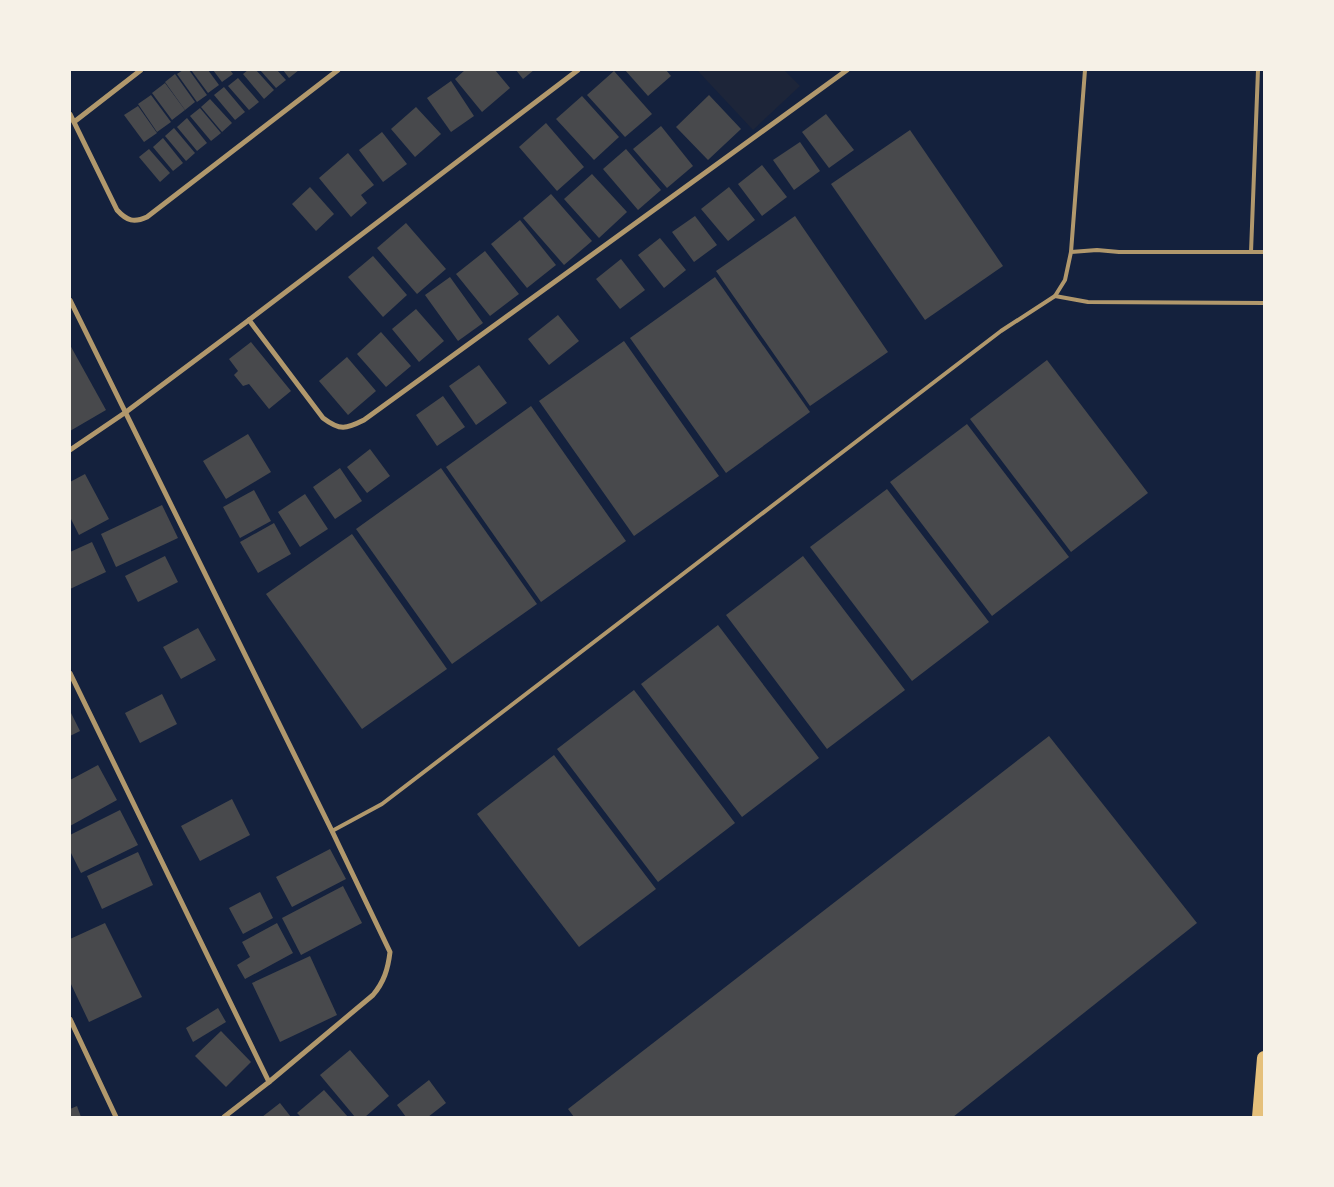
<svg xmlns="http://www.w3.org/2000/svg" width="1334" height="1187" viewBox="0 0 1334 1187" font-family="'Open Sans',sans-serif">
	<rect width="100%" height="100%" fill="#14213d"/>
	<path fill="#1d2539" d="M697 70H784L800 86 753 130Z"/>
	<g fill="#48494c">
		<path d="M183 70H189L207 95 197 102 177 74Z"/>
		<path d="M191 70H208L219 85 208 93Z"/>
		<path d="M213 70H230L233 74 222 82Z"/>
		<path d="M248 70H256L274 90 264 99 243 74Z"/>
		<path d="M260 70H277L286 80 276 88Z"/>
		<path d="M283 70H299L289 78Z"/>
		<path d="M465 70H495L510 88 482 112 455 79Z"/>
		<path d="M516 70H534L523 79Z"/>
		<path d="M625 70H666L671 76 648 96Z"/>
		<path d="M614 71 652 114 625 137 587 95Z"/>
		<path d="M175 74 195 102 185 110 165 82Z"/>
		<path d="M238 78 259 102 249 110 228 86Z"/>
		<path d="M451 81 474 116 451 132 427 98Z"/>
		<path d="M165 83 185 110 172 120 152 93Z"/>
		<path d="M224 87 245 112 235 120 214 95Z"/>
		<path d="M151 95 171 122 157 132 138 104Z"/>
		<path d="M709 95 741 129 708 160 676 127Z"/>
		<path d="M582 96 619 137 594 160 556 119Z"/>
		<path d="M210 99 232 123 222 132 201 107Z"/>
		<path d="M138 106 157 133 144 142 124 115Z"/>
		<path d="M416 107 441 134 415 157 391 129Z"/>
		<path d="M200 108 221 133 211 141 190 116Z"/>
		<path d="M826 114 854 150 829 168 802 132Z"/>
		<path d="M187 118 207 143 197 151 177 127Z"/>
		<path d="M546 123 584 167 557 191 519 147Z"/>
		<path d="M661 126 693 166 667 188 633 149Z"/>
		<path d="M174 128 195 153 186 161 165 136Z"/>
		<path d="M910 130 1003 266 925 320 831 184Z"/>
		<path d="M382 132 407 164 383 182 359 150Z"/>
		<path d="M163 138 183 163 173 171 153 147Z"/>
		<path d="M800 142 820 171 794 190 773 160Z"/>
		<path d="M149 149 170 173 160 182 139 157Z"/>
		<path d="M626 149 661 190 638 210 603 169Z"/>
		<path d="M348 153 374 185 361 195 367 203 351 217 319 178Z"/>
		<path d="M762 165 787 197 762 216 738 184Z"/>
		<path d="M592 174 627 212 599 238 564 199Z"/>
		<path d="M310 187 334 214 316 231 292 204Z"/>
		<path d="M729 187 755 220 728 241 701 209Z"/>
		<path d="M551 194 592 241 564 265 523 218Z"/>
		<path d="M695 216 717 245 694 262 672 232Z"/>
		<path d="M795 216 888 352 810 406 716 271Z"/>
		<path d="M520 220 556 265 527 288 491 244Z"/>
		<path d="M406 223 446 269 417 294 377 248Z"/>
		<path d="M660 238 686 270 664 288 638 255Z"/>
		<path d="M485 251 519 294 490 316 456 274Z"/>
		<path d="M373 256 407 295 383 317 348 277Z"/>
		<path d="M621 259 645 290 620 309 596 279Z"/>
		<path d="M450 277 483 323 458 341 425 295Z"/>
		<path d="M715 277 810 412 726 473 630 338Z"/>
		<path d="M416 309 444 341 419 362 392 329Z"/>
		<path d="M558 315 579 341 549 365 528 339Z"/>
		<path d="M381 332 411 366 386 387 357 354Z"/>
		<path d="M624 341 719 476 634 536 539 401Z"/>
		<path d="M251 342 291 391 269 409 249 384 243 386 234 375 238 371 229 359Z"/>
		<path d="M70 345 106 410 70 431Z"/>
		<path d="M347 357 376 391 348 415 319 381Z"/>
		<path d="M1047 360 1148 493 1071 552 970 419Z"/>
		<path d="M479 365 507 403 476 425 449 386Z"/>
		<path d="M443 396 465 427 437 446 416 415Z"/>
		<path d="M531 406 626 541 541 602 446 467Z"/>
		<path d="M967 424 1069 557 992 616 890 482Z"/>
		<path d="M248 434 271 472 226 499 203 461Z"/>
		<path d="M370 449 390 476 367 493 347 467Z"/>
		<path d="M340 468 362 501 335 519 313 487Z"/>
		<path d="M441 468 537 604 452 664 356 529Z"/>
		<path d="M85 474 109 519 79 535 70 517V482Z"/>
		<path d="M887 489 989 622 912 681 810 547Z"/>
		<path d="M254 490 271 521 240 538 223 507Z"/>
		<path d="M305 494 328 529 300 547 278 512Z"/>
		<path d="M162 505 178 538 116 567 101 534Z"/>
		<path d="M274 523 291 554 258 573 240 542Z"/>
		<path d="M352 534 447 669 362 729 266 594Z"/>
		<path d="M92 542 106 572 70 589V552Z"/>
		<path d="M165 556 178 582 138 602 125 576Z"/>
		<path d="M803 556 905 690 827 749 726 615Z"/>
		<path d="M718 625 819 758 742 817 641 684Z"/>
		<path d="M198 628 216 660 181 679 163 647Z"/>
		<path d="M634 690 735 823 658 882 557 749Z"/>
		<path d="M162 694 177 724 140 743 125 713Z"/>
		<path d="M70 711 80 731 70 736Z"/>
		<path d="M1049 736 1197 923 953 1117H574L568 1109Z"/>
		<path d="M554 755 656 889 579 947 477 814Z"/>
		<path d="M98 765 117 800 70 826V780Z"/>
		<path d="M232 799 250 835 200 861 181 826Z"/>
		<path d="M120 810 138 845 81 873 70 851V835Z"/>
		<path d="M330 849 346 879 292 907 276 877Z"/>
		<path d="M138 852 153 885 102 909 87 876Z"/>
		<path d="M343 886 362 923 301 955 282 918Z"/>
		<path d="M260 892 273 918 243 934 229 908Z"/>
		<path d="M105 923 142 997 89 1022 70 982V939Z"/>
		<path d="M277 923 293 953 245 979 237 965 250 957 242 942Z"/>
		<path d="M310 956 337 1015 280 1042 252 983Z"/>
		<path d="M218 1008 226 1022 193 1042 186 1028Z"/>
		<path d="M221 1031 251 1062 226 1087 195 1056Z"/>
		<path d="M350 1050 389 1096 365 1117H355L320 1075Z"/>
		<path d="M429 1080 446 1103 428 1117H406L397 1105Z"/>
		<path d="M324 1090 348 1117H301L297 1113Z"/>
		<path d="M280 1103 291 1117H262Z"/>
		<path d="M77 1106 81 1117H70V1109Z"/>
	</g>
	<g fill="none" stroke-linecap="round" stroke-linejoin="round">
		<g stroke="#b1986c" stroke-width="4">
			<path d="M1071 252 1085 70"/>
			<path d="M1251 252 1258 70"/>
			<path d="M1055 296 1088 302 1264 303"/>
			<path d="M332 831 382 804 1001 331 1055 296 1065 280 1071 252 1097 250 1119 252H1264"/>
		</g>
		<g stroke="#b1986c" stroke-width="5">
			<path d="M70 114 117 210C127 221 134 223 147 217L338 70"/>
			<path d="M74 122 141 70"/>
			<path d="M70 300 332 831 390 952C388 969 384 982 373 995L269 1082 224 1117"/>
			<path d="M249 320 323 418C340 431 346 429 364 420L847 70"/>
			<path d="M70 450 126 412 249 320 578 70"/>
			<path d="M70 673 269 1082"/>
			<path d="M70 1019 116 1117"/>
		</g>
		<path stroke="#e5c07b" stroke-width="14" d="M1259 1117 1264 1058"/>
	</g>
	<rect width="1334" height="1187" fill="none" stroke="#f6f1e7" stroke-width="142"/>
</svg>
